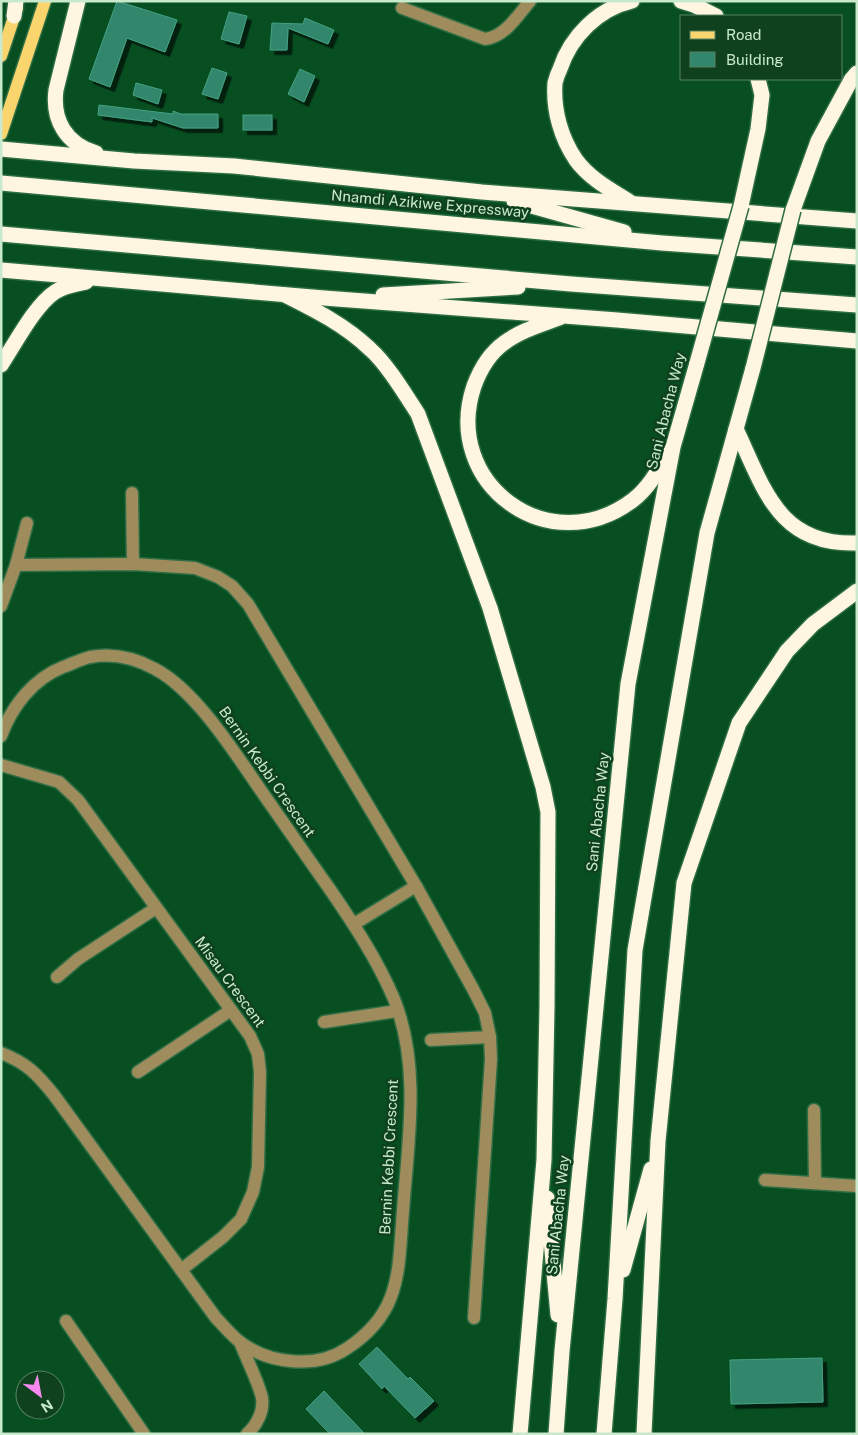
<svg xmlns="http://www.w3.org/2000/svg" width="858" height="1435" viewBox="0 0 858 1435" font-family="'Public Sans',sans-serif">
	<defs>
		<filter id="shadow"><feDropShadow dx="4.5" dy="4.5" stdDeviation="0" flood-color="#0009"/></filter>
	</defs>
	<rect width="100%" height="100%" fill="#074e21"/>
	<g fill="#31866c" stroke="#45a284" filter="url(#shadow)">
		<path d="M117 1 177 20 165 52 127 38 110 87 89 79Z"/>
		<path d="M229 12 247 16 239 44 221 39Z"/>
		<path d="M305 18 334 30 328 44 288 28 287 50H270L272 23 303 24Z"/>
		<path d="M212 68 227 73 218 99 202 94Z"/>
		<path d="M300 69 315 76 304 102 288 94Z"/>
		<path d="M136 83 162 90 158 104 133 95Z"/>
		<path d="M99 105 173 114V111L181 114H218V128H183L152 118V122L98 115Z"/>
		<rect x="243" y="115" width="29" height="15"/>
		<path d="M377 1347 408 1379 410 1377 434 1401 415 1418 384 1386 382 1389 359 1364Z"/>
		<path d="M822 1358 823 1402 731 1404 730 1360Z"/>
		<path d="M324 1391 365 1434H330L306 1409Z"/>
	</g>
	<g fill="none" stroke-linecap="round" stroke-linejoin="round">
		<defs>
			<g id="minor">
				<path d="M402 8 485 39C505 37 518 15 530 1"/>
				<path d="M132 493 133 564"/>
				<path d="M16 565 133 564 195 568 218 577 232 586 248 604 416 886 473 989 485 1013 490 1037 491 1059 474 1318"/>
				<path d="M1 606 16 565 27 523"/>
				<path d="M1 736C12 706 33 679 63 667 72 664 81 659 90 657 112 653 135 658 155 669 199 692 241 763 271 805 290 832 309 860 329 888 353 923 377 959 394 999 421 1066 408 1142 403 1211 398 1271 402 1313 346 1349 316 1369 269 1364 240 1342 231 1335 224 1326 216 1318L54 1095C37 1074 27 1063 1 1053"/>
				<path d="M1 765 59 782 78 800 250 1036 258 1054 260 1072 258 1167 253 1192 241 1219 223 1237 181 1270"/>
				<path d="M354 924 416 886"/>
				<path d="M57 977 78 959 156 908"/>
				<path d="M324 1022 397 1011"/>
				<path d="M431 1040 490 1037"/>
				<path d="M138 1072 231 1010"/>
				<path d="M814 1110 815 1183"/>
				<path d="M765 1180 857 1186"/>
				<path d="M66 1321 144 1434"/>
				<path d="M240 1342C246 1358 259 1383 262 1398 264 1411 257 1425 247 1434"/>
			</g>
			<g id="major">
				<path d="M1 56 17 8"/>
				<path d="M1 134 45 1"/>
			</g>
			<g id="highway">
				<path d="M78 1 56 90C52 120 66 144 96 153"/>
				<path d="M681 1 694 5 716 16"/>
				<path d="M14 16 16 1"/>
				<path d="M1 149 134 161 234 166 482 192 857 221"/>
				<path d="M1 183 662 243 857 257"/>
				<path d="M514 201 624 232"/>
				<path d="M630 202C611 190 590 179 576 160 561 138 553 110 555 83 556 79 558 73 560 69 571 36 598 9 632 1"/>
				<path d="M741 206 758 129 762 95 758 79"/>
				<path d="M793 210 818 141 851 80 857 73"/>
				<path d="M1 234 571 284 857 305"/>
				<path d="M1 270 324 298 617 320 857 341"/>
				<path d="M285 295C315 310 345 325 370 349 387 364 405 394 418 414L490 608 543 787 548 812 547 1006 544 1160 520 1434"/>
				<path d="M383 295 518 287"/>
				<path d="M559 318C540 325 520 331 504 343 490 353 480 370 474 386 441 484 550 563 633 500 649 488 659 469 669 452"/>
				<path d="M1 365C15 344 35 305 55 292 64 286 75 284 86 282"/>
				<path d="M736 429C764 488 778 546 857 543"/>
				<path d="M547 1198 558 1315"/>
				<path d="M623 1270 651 1169"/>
				<path d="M556 1434 562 1351 628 684 673 447 697 363"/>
				<path d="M604 1434 615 1299 635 950 707 533 753 368"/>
				<path d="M644 1434 658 1141 684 883 739 723 787 651 813 624 857 591"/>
			</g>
		</defs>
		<use href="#minor" stroke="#2e6d43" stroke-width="15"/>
		<use href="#major" stroke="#2e6d43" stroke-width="15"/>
		<use href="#highway" stroke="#2e6d43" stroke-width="18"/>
		<use href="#minor" stroke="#9e8c5c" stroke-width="12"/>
		<use href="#major" stroke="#fad56e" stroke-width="12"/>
		<use href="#highway" stroke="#fef6e0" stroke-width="15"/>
		<defs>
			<g id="highway-bridge">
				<path d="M697 363 741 206"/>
				<path d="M753 368 793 210"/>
			</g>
		</defs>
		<use href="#highway-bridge" stroke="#2e6d43" stroke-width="18" stroke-linecap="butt"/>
		<use href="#highway-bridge" stroke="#fef6e0" stroke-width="15"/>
	</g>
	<g text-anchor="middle" stroke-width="5" stroke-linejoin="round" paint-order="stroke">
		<g font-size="15" fill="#c9e9cd" stroke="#0f411e">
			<text transform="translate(430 204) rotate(5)" y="5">Nnamdi Azikiwe Expressway</text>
			<text transform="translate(666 411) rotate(-76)" y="5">Sani Abacha Way</text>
			<text transform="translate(267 772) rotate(55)" y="5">Bernin Kebbi Crescent</text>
			<text transform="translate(598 812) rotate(-84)" y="5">Sani Abacha Way</text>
			<text transform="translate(230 982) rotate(54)" y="5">Misau Crescent</text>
			<text transform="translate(389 1157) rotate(-87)" y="5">Bernin Kebbi Crescent</text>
			<text transform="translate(558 1215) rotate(-84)" y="5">Sani Abacha Way</text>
		</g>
	</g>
	<rect width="858" height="1435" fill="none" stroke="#c9e9cd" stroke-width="5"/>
	<rect x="680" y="15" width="162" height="65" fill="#0f411e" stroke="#598464"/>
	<rect x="690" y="31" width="25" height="8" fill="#fad56e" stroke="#598464"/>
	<text x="726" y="40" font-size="15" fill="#c9e9cd">Road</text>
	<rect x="690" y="52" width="25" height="15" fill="#31866c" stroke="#598464"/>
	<text x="726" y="65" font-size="15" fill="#c9e9cd">Building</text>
	<g transform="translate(40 1395) rotate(148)"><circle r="24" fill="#0f411e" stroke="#598464"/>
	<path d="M0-4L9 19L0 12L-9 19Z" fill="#f589ee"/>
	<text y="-8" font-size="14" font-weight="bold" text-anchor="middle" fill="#c9e9cd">N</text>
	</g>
</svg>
